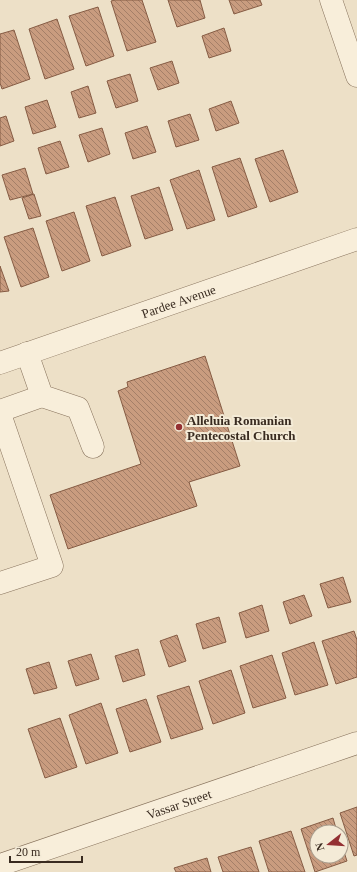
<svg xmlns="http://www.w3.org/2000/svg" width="357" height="872" viewBox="0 0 357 872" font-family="'Times New Roman',serif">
	<defs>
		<pattern id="building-back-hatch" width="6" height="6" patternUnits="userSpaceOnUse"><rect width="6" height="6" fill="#c99c7f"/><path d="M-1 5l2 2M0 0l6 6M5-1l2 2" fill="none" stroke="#a47f68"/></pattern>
	</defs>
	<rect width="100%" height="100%" fill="#ede0c7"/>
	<g fill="url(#building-back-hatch)" stroke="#865c44">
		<path d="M115 0H142L156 42 127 51 111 1Z"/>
		<path d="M168 0H200L205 18 177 27Z"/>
		<path d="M229 0H260L262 5 234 14Z"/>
		<path d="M98 7 114 56 86 66 69 16Z"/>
		<path d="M57 19 74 69 45 79 29 29Z"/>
		<path d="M224 28 231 51 209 58 202 36Z"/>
		<path d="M14 30 30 79 2 89 0 83V34Z"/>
		<path d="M172 61 179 83 158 90 150 68Z"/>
		<path d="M130 74 138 101 116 108 107 81Z"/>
		<path d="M88 86 96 113 79 118 71 92Z"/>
		<path d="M47 100 56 127 33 134 25 107Z"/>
		<path d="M231 101 239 123 216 131 209 109Z"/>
		<path d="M190 114 199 140 176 147 168 121Z"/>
		<path d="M6 116 14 141 0 146V118Z"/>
		<path d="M147 126 156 152 133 159 125 133Z"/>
		<path d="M102 128 110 154 88 162 79 135Z"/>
		<path d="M60 141 69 167 46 174 38 148Z"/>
		<path d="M283 150 298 192 270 202 255 159Z"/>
		<path d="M240 158 257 207 228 217 212 167Z"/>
		<path d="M25 168 33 194 10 200 2 175Z"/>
		<path d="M199 170 215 220 187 229 170 180Z"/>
		<path d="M159 187 173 230 145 239 131 196Z"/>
		<path d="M34 194 41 216 29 219 22 198Z"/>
		<path d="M115 197 131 246 102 256 86 206Z"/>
		<path d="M74 212 90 261 62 271 46 221Z"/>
		<path d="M33 228 49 277 21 287 4 237Z"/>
		<path d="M0 266 9 291 0 292Z"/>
		<path d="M205 356 240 466 189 482 197 506 68 549 50 495 141 464 118 391 128 387 127 382Z"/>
		<path d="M343 577 351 602 328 608 320 584Z"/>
		<path d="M304 595 312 616 290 624 283 602Z"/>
		<path d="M262 605 269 631 246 638 239 613Z"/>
		<path d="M219 617 226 642 203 649 196 624Z"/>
		<path d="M354 631 357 640V677L336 684 322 641Z"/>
		<path d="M177 635 186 661 169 667 160 641Z"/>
		<path d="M314 642 328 685 295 695 282 653Z"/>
		<path d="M138 649 145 675 123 682 115 656Z"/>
		<path d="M91 654 99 679 76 686 68 661Z"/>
		<path d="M272 655 286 698 253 708 240 666Z"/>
		<path d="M49 662 57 688 34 694 26 669Z"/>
		<path d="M231 670 245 713 213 724 199 681Z"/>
		<path d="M189 686 203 729 171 739 157 696Z"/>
		<path d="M146 699 161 742 130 752 116 709Z"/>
		<path d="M101 703 118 753 86 764 69 715Z"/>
		<path d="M60 718 77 767 45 778 28 729Z"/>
		<path d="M357 807V855L354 856 340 813Z"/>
		<path d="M333 818 337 832H317V856H341V843L347 861 315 872 301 829Z"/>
		<path d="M291 831 305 872H269L259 841Z"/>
		<path d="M251 847 259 872H223L218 857Z"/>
		<path d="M207 858 211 872H176L174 868Z"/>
	</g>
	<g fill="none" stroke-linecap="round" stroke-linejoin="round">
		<defs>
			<g id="minor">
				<path d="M331 0 357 76"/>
				<path d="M27 353 42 396 78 408 93 447"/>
				<path id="s1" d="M0 363 357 239"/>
				<path d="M0 411 42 396"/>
				<path d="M0 414 52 566 0 583"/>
				<path id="s2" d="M0 865 357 743"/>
			</g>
		</defs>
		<use href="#minor" stroke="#88735d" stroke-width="23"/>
		<use href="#minor" stroke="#f8eeda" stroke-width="22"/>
	</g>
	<circle fill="#943033" stroke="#f4ebd7" stroke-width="1.5" cx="179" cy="427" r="4"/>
	<g text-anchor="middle" stroke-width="4" stroke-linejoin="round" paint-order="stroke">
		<g font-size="13" fill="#392b20" stroke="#f4ebd7">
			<text dy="5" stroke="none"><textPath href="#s1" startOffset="189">Pardee Avenue</textPath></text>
			<text dy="5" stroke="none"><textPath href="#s2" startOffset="189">Vassar Street</textPath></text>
		</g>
		<g font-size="13" font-weight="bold" fill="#392b20" stroke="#f4ebd7" text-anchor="start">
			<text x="187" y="425">Alleluia Romanian<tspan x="187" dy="15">Pentecostal Church</tspan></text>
		</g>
	</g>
	<g transform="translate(329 844) rotate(253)"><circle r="19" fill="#f4ebd7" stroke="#a99e8e"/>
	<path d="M0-3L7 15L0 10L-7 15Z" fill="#943033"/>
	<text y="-6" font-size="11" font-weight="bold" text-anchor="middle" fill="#392b20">N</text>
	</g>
	<path d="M10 856v6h72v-6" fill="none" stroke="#392b20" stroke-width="2"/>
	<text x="16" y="856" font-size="12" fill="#392b20" stroke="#f4ebd7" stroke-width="3" paint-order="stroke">20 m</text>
</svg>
